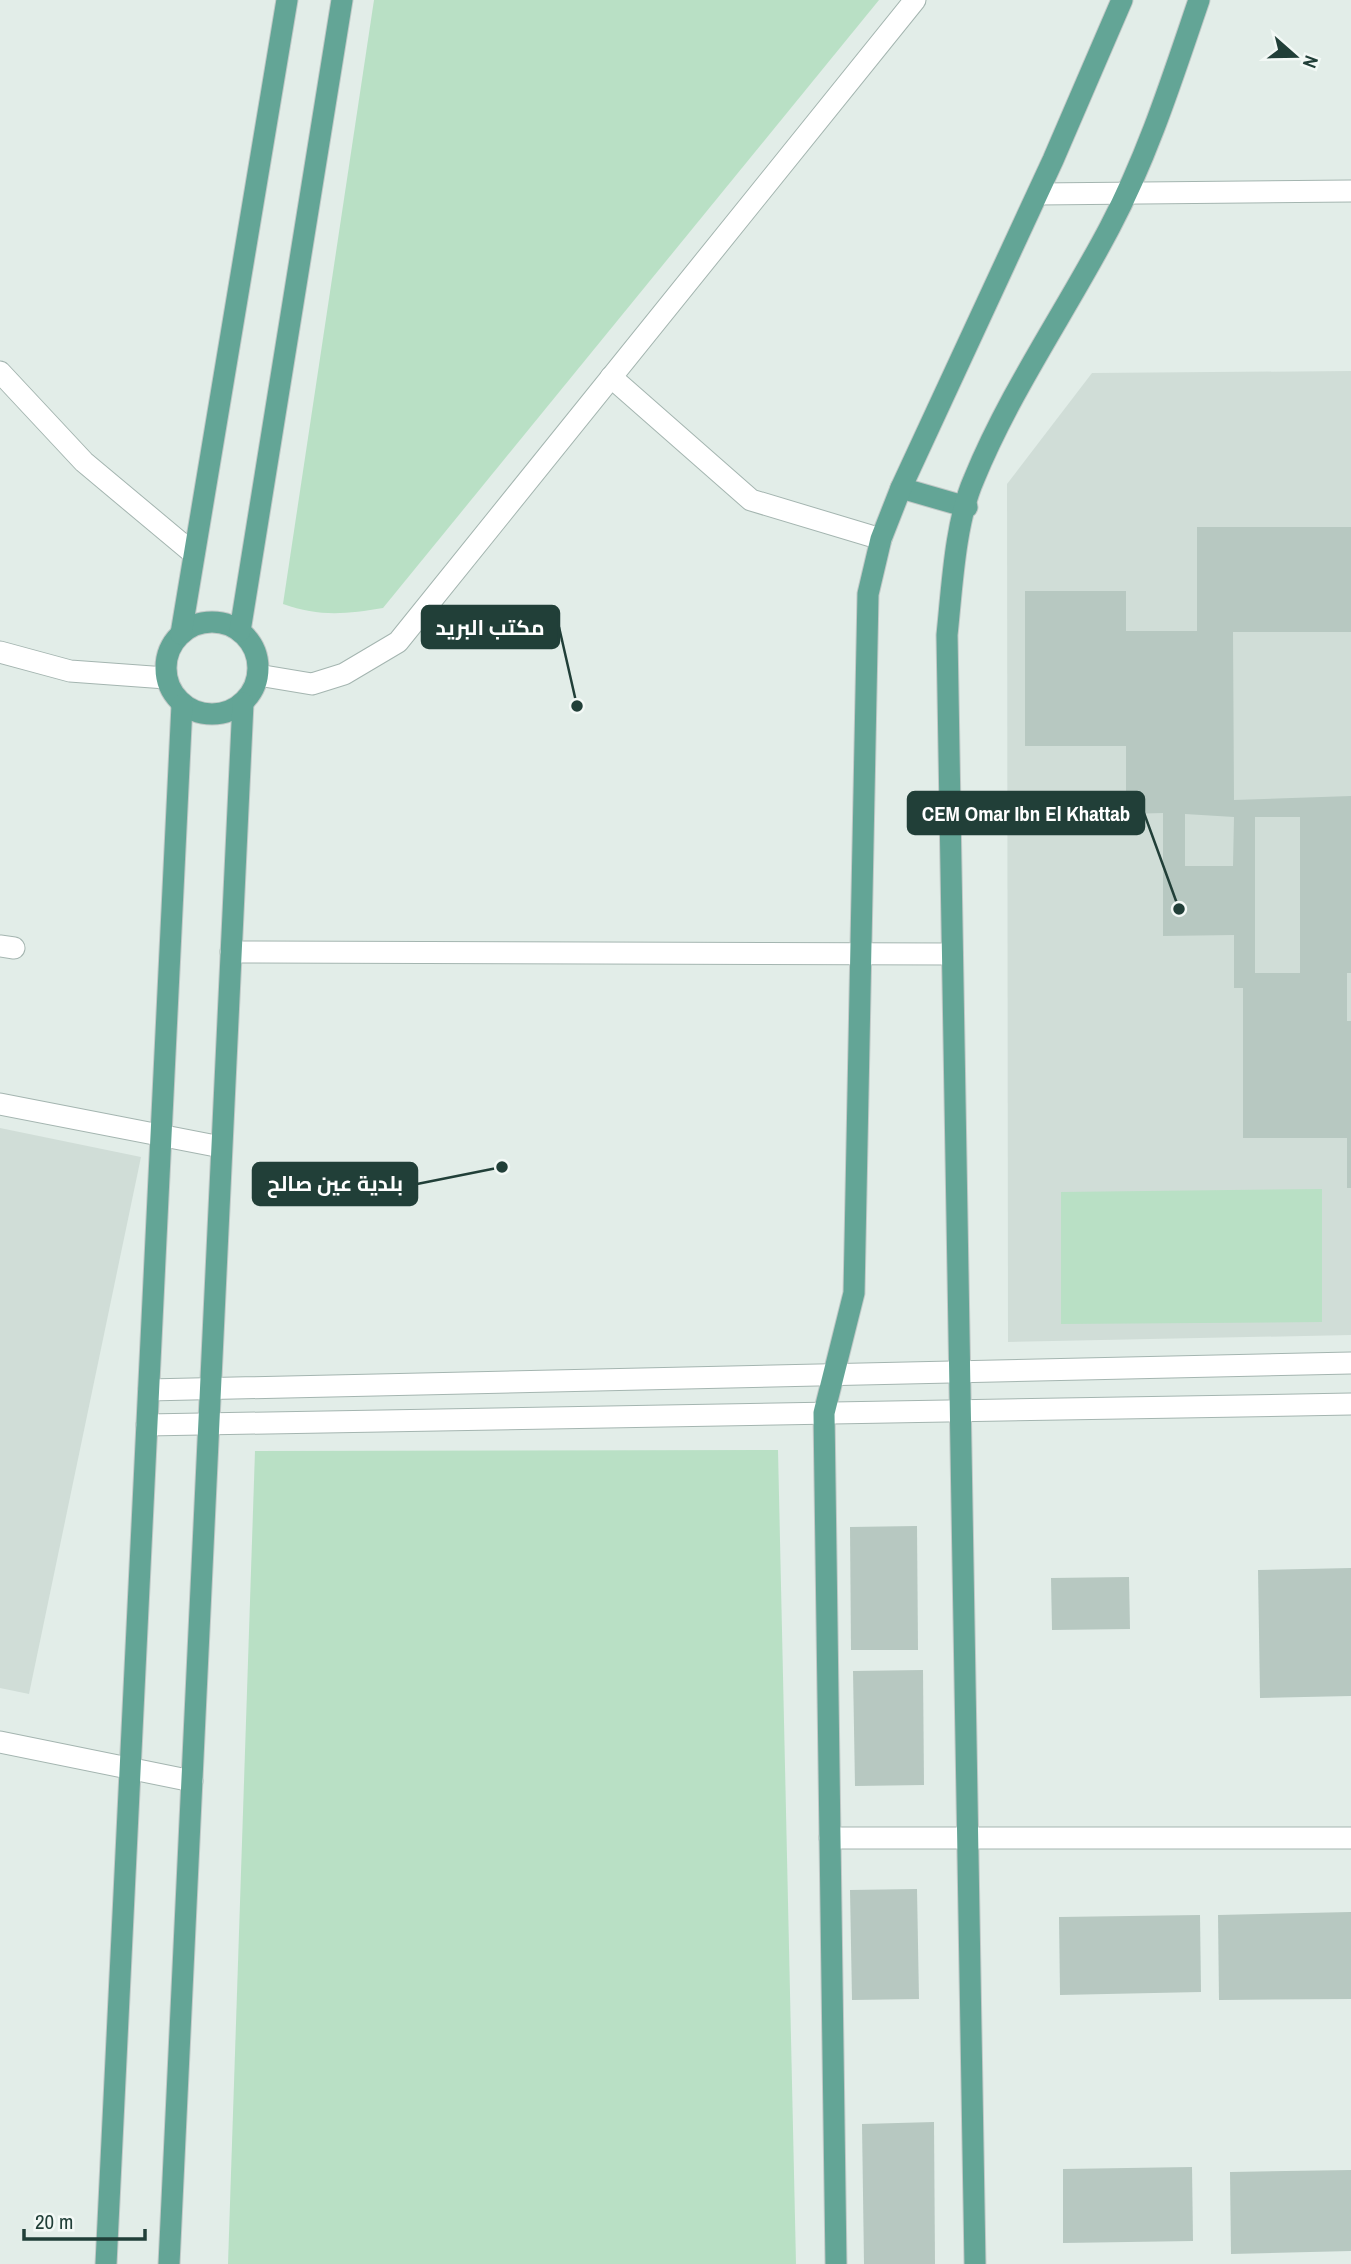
<svg xmlns="http://www.w3.org/2000/svg" width="1351" height="2264" viewBox="0 0 1351 2264" font-family="'Archivo Narrow',Cairo,sans-serif">
	<rect width="100%" height="100%" fill="#e2ede8"/>
	<g fill="#d0ddd7">
		<path d="M1351 371V1335L1008 1342 1007 484 1092 373Z"/>
		<path d="M0 1128 141 1157 29 1694 0 1688Z"/>
	</g>
	<g fill="#b9e0c5">
		<path d="M374 0H879L383 608C347 614 319 617 283 604Z"/>
		<path d="M1322 1189V1322L1061 1324V1192Z"/>
		<path d="M778 1450 796 2264H228L255 1451Z"/>
	</g>
	<g fill="#b7c8c1" fill-rule="evenodd">
		<path d="M1197 527H1351V632H1233L1234 800 1351 796V973H1347V1021H1351V1188H1347V1138H1243V988H1234V935L1163 936V813L1126 814V746H1025V591H1126V631H1197ZM1185 814 1234 817 1233 866H1185ZM1255 817H1300V973H1255Z"/>
		<path d="M917 1526 918 1650H851L850 1527Z"/>
		<path d="M1351 1568V1696L1260 1698 1258 1570Z"/>
		<path d="M1129 1577 1130 1629 1052 1630 1051 1578Z"/>
		<path d="M923 1670 924 1785 855 1786 853 1671Z"/>
		<path d="M917 1889 919 1999 852 2000 850 1890Z"/>
		<path d="M1351 1912V1999L1219 2000 1218 1915Z"/>
		<path d="M1200 1915 1201 1992 1060 1995 1059 1917Z"/>
		<path d="M934 2122 935 2264H864L862 2124Z"/>
		<path d="M1192 2167 1193 2241 1063 2243V2169Z"/>
		<path d="M1351 2170V2251L1231 2254 1230 2172Z"/>
	</g>
	<g fill="none" stroke-linecap="round" stroke-linejoin="round">
		<defs>
			<g id="minor">
				<path d="M1038 194 1351 191"/>
				<path d="M0 372 84 462 194 554"/>
				<path d="M611 377 751 500 881 539"/>
				<path d="M0 652 70 671 166 678"/>
				<path d="M258 675 312 684 344 674 398 642 915 0"/>
				<path d="M0 946 14 948"/>
				<path d="M231 952 952 954"/>
				<path d="M0 1104 221 1147"/>
				<path d="M149 1390 1351 1363"/>
				<path d="M147 1425 1351 1404"/>
				<path d="M0 1742 192 1781"/>
				<path d="M830 1838H1351"/>
			</g>
			<g id="major">
				<path d="M901 488 967 507"/>
				<circle cx="212" cy="668" r="46"/>
				<path d="M240 631 342 0"/>
				<path d="M181 634 287 0"/>
				<path d="M106 2264 182 705"/>
				<path d="M169 2264 243 703"/>
				<path d="M836 2264 824 1413 854 1293 868 594 881 539 901 488 1053 160 1122 0"/>
				<path d="M975 2264 947 635C952 588 955 522 974 479 1010 391 1066 311 1110 227 1148 155 1173 76 1199 0"/>
			</g>
		</defs>
		<use href="#minor" stroke="#a4b5b0" stroke-width="23"/>
		<use href="#major" stroke="#c1c9c7" stroke-width="23"/>
		<use href="#minor" stroke="#fff" stroke-width="21"/>
		<use href="#major" stroke="#63a596" stroke-width="21"/>
	</g>
	<path fill="none" stroke="#213f38" stroke-width="2.5" d="M577 706L559 627M1179 909L1144 813M502 1167L417 1184"/>
	<g fill="#213f38" stroke="#f3f9f6" stroke-width="2.5">
		<circle cx="577" cy="706" r="7"/>
		<circle cx="1179" cy="909" r="7"/>
		<circle cx="502" cy="1167" r="7"/>
	</g>
	<g fill="#213f38" stroke="#213f38" stroke-width="2.5">
		<rect x="422" y="606" width="137" height="42" rx="7"/>
		<rect x="908" y="792" width="236" height="42" rx="7"/>
		<rect x="253" y="1163" width="164" height="42" rx="7"/>
	</g>
	<g font-size="21" text-anchor="middle" font-weight="bold" fill="#fff">
		<text x="490" y="635">مكتب البريد</text>
		<text x="1026" y="821">CEM Omar Ibn El Khattab</text>
		<text x="335" y="1191">بلدية عين صالح</text>
	</g>
	<g transform="translate(1295 56) rotate(110)" stroke="#f3f9f6" stroke-width="5" paint-order="stroke">
	<path d="M0-5L12 26L0 18L-12 26Z" fill="#213f38"/>
	<text y="-10" font-size="19" font-weight="bold" text-anchor="middle" fill="#213f38">N</text>
	</g>
	<path d="M24 2229v10h121v-10" fill="none" stroke="#213f38" stroke-width="3.5"/>
	<text x="35" y="2229" font-size="21" fill="#213f38" stroke="#f3f9f6" stroke-width="5" paint-order="stroke">20 m</text>
</svg>
